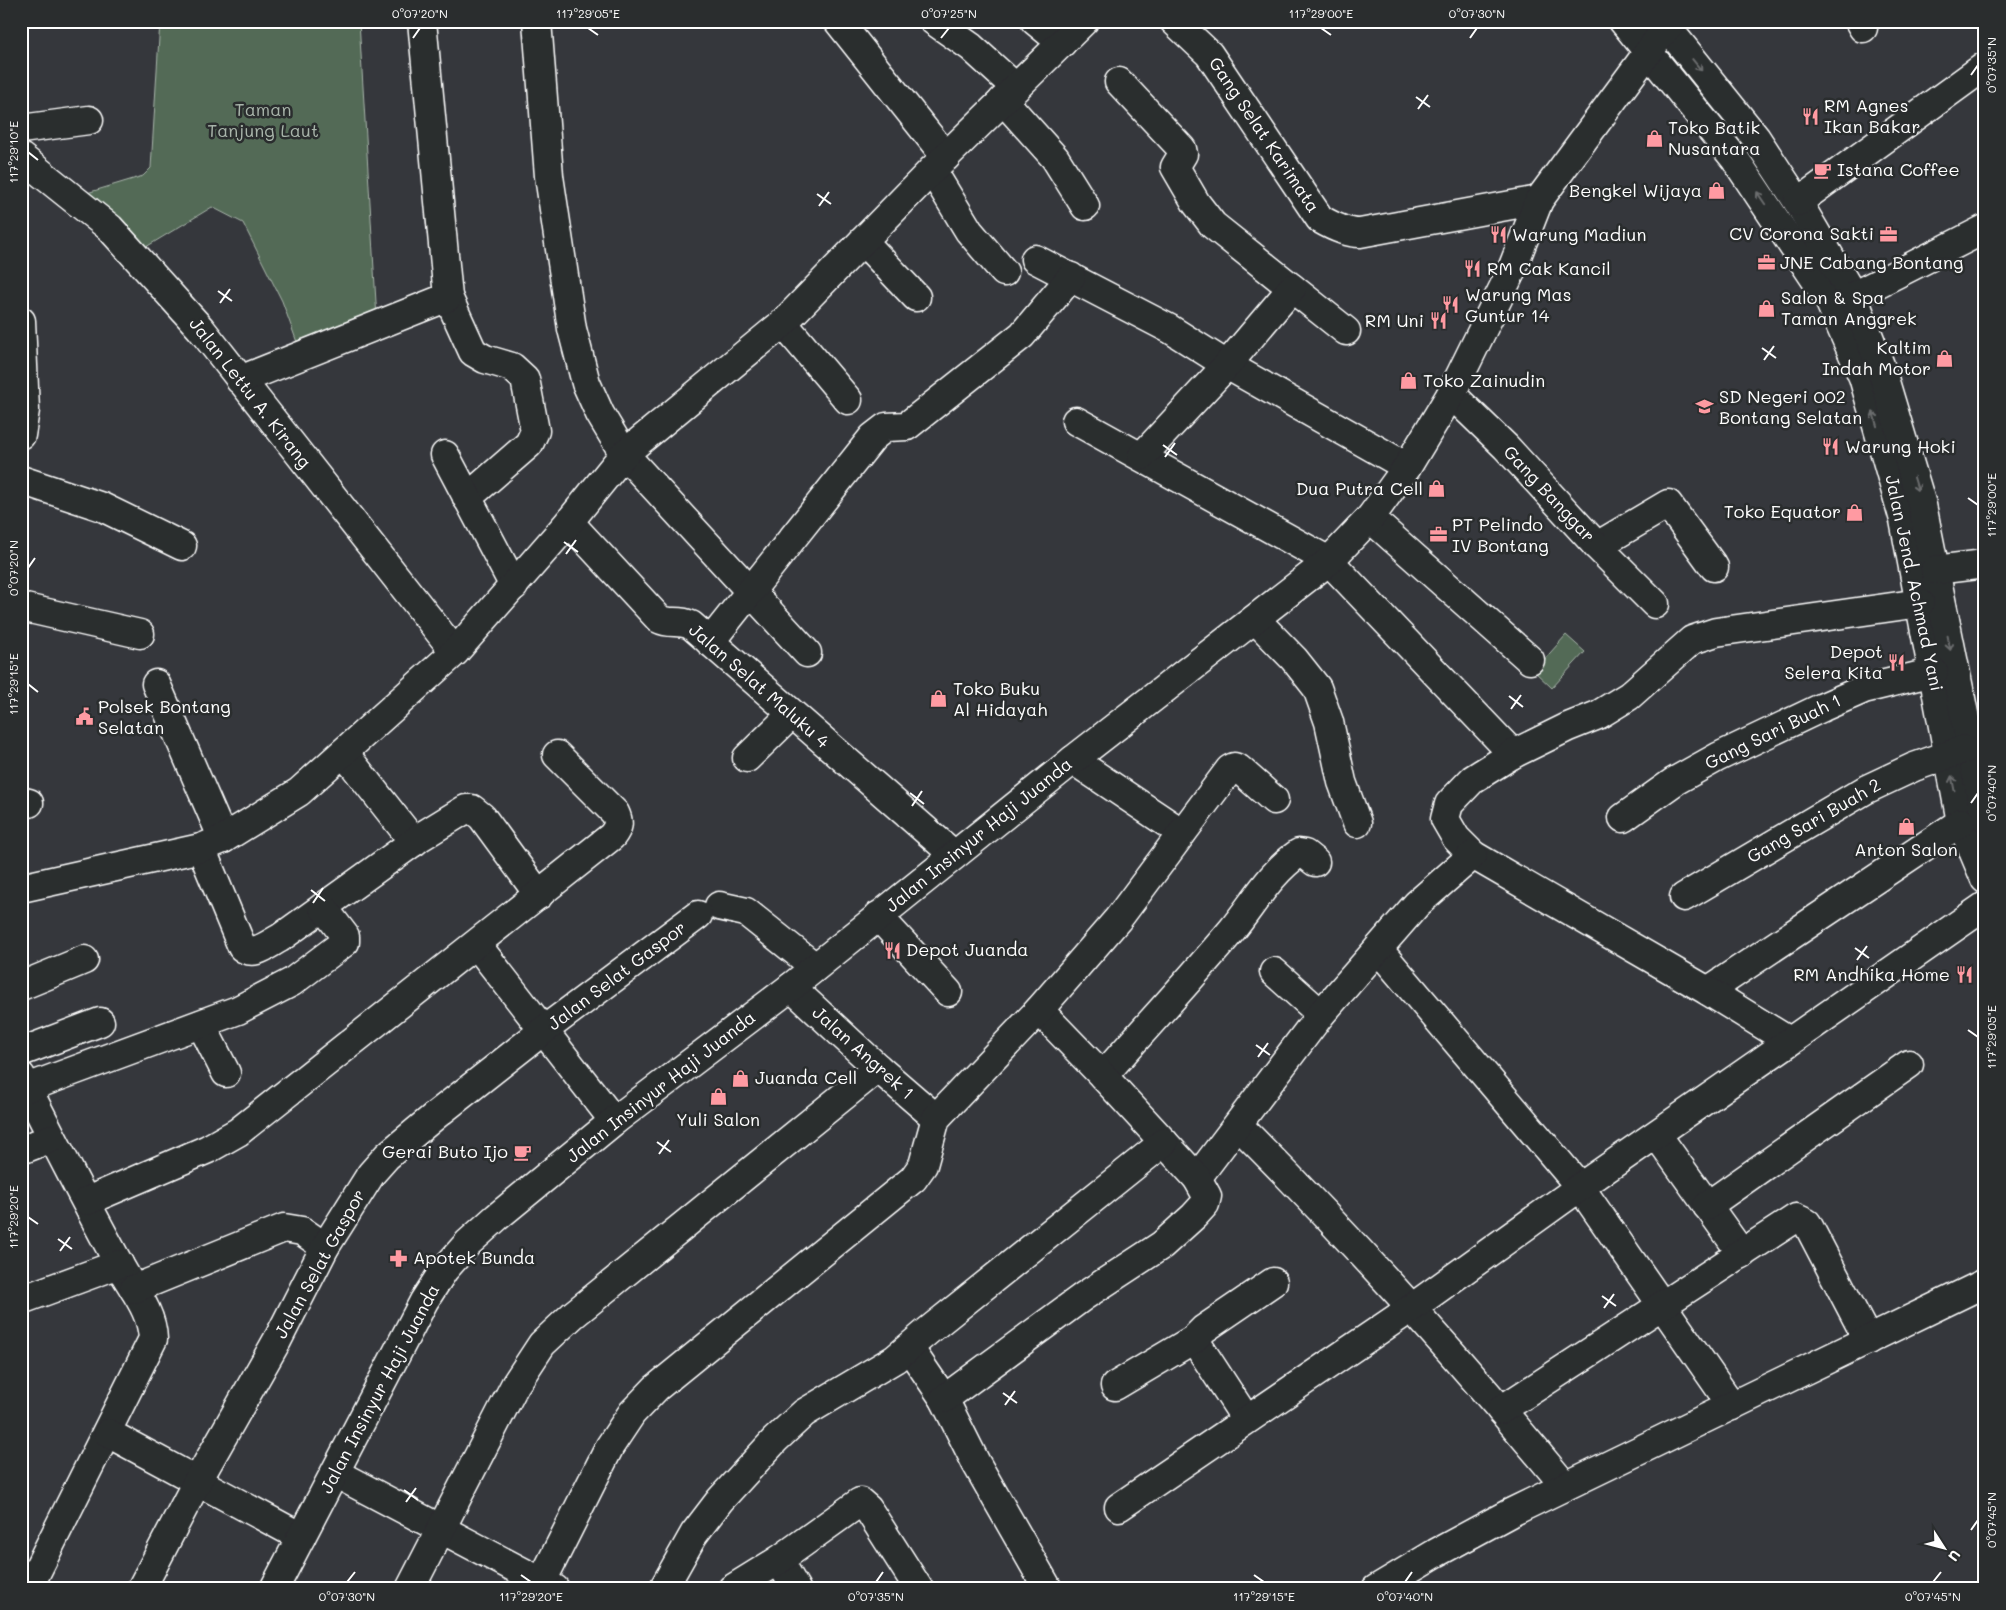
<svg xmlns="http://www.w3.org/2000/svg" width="2006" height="1610" viewBox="0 0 2006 1610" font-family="Mali,sans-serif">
	<rect width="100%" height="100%" fill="#35373c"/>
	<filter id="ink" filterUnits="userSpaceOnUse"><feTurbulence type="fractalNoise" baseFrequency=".02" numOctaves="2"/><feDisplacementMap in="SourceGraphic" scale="10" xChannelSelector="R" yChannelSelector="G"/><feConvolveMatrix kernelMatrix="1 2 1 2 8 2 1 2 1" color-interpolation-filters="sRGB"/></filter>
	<g filter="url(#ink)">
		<g fill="#536b57" stroke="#a9b5ab">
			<path d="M160 21H359L377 319 298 345 282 301 243 223 212 207 141 250 87 193 143 176 151 168Z"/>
			<path d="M1566 635 1585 652 1552 688 1534 671Z"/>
		</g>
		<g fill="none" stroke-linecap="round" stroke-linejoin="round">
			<defs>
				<g id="minor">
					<path d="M537 21 549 176 572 329 586 383 600 414 624 454 807 653"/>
					<path d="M838 21 946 157"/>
					<path d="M934 21 971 47 1016 88"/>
					<path d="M1035 21 1062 43"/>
					<path d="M1174 21 1209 54 1320 219C1332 226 1346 233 1360 233L1539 200"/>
					<path d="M1623 21 1735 159 1829 300 1863 377 1904 520 1961 822 1985 879"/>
					<path d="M1662 21 1756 138 1798 202 1853 296 1880 365 1922 505 1985 818"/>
					<path d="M1859 21 1863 28"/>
					<path d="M1119 82 1182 149 1183 154 1175 167 1196 203 1213 225 1346 331"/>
					<path d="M1003 100 1055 158 1085 206"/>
					<path d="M21 129 89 120"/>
					<path d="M21 157 110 228 201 329 455 652"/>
					<path d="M932 170 969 231 1004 272"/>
					<path d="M1798 202 1985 66"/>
					<path d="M863 241 916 297"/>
					<path d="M1035 259 1170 329 1227 365 1407 467"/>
					<path d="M1853 296 1985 229"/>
					<path d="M448 297 473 352 485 359 512 367 525 379 535 431 529 444 467 498"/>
					<path d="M21 321 25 410 21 435"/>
					<path d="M783 323 848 400"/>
					<path d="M240 380 448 297 422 21"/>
					<path d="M1451 394 1506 447 1597 546 1668 504 1714 567"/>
					<path d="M1076 421 1329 561 1513 754"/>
					<path d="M445 455 514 586"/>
					<path d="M1142 456 1227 365 1292 288"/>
					<path d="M21 480 102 507 182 546"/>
					<path d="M1370 518 1530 660"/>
					<path d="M569 522 659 619C670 625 678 619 691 625L953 854"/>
					<path d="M1597 546 1655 604"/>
					<path d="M1935 570 1985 564"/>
					<path d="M21 607 140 634"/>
					<path d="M1255 619 1294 659 1317 688 1329 722 1342 782 1357 823"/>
					<path d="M710 642 873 437 886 427 907 426 1022 335 1071 277"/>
					<path d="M156 684 223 839"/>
					<path d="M344 753 414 842"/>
					<path d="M747 758 792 714"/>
					<path d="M1073 760 1182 833"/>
					<path d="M21 801 29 803"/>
					<path d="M1623 818 1675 781 1718 757 1823 707 1864 689 1934 672"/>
					<path d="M201 848 242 947C254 957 268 944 280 938L422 836 466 809H472L482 817 539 895"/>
					<path d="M21 888 201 848 223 839 299 792 455 652 569 522 624 454 783 323 932 170 1084 21"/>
					<path d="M1684 897 1867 789 1914 767 1965 749"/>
					<path d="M719 906 746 912 815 967"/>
					<path d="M878 916 948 992"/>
					<path d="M477 945 614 1121"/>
					<path d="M1378 949 1580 1187 1732 1406"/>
					<path d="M1274 972 1321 1014"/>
					<path d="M21 986 84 960"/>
					<path d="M791 987 878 1068 936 1118"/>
					<path d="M1708 991 1961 822"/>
					<path d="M201 1024 226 1073"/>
					<path d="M1789 1041 1708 991 1473 855 1456 838 1445 819 1449 804 1473 779 1513 754 1568 727 1598 715 1629 696 1692 640 1716 632 1920 603"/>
					<path d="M21 1052 100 1022"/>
					<path d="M21 1076C53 1139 85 1202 119 1264 132 1289 152 1310 153 1339L28 1589"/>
					<path d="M1103 1076C1146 1027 1190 980 1232 930 1254 903 1270 873 1299 853L1305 854 1315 862"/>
					<path d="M27 1088 238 1010 292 982 345 942V936L323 907"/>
					<path d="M1238 1125C1353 1240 1462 1361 1565 1486"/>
					<path d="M1657 1135 1742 1254"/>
					<path d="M21 1150 52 1138"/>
					<path d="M1197 1178 1321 1014 1417 904 1473 855"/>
					<path d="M87 1201 208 1149 238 1132 612 836C618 828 620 823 615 813L557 755"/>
					<path d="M1707 1206 1909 1064"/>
					<path d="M134 1289 284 1228 302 1231 325 1247"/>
					<path d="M21 1300 119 1264"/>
					<path d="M1194 1339 1246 1419"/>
					<path d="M910 1349 944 1399 976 1463 1048 1589"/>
					<path d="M1115 1386 1194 1339 1204 1329 1273 1282"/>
					<path d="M944 1399 1084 1296 1162 1245 1194 1216 1205 1204 1207 1196 1197 1178 1103 1076 1039 1010"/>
					<path d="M1501 1410 1796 1218 1807 1223 1868 1340"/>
					<path d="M108 1433 301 1537"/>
					<path d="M335 1473 555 1589"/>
					<path d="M1119 1507 1410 1309 1580 1187 1985 906"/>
					<path d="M779 1560 796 1589"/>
					<path d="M141 1589 198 1480 278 1339 325 1247 371 1174 387 1156 436 1115 544 1030 698 915"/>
					<path d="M274 1589 424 1301 444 1270 468 1243 497 1217 614 1121 791 987 1073 760 1329 561 1370 518 1407 467 1451 394 1510 274 1539 200 1649 51 1667 27 1674 21"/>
					<path d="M410 1589 515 1385 542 1344 573 1315 878 1068"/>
					<path d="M538 1589 610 1446 632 1413 656 1388 913 1179 923 1165 936 1118 1039 1010 1118 919 1230 769 1234 767 1239 769 1274 800"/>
					<path d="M663 1589 694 1534 720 1500 775 1440 804 1413 895 1359 928 1331 1164 1142"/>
					<path d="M732 1589 779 1560 860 1502 868 1509 919 1589"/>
					<path d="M1376 1589 1436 1553 1510 1513 1985 1283"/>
				</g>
			</defs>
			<use href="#minor" stroke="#fff" stroke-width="31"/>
			<use href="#minor" stroke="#2a2d2e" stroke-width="28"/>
		</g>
		<defs><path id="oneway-shaft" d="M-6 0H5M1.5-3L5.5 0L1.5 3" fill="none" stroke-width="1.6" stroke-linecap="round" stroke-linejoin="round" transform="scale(1.25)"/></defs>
		<g stroke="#6a6c6d">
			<use href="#oneway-shaft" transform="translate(1697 65) rotate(51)"/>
			<use href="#oneway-shaft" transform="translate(1761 198) rotate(-124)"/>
			<use href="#oneway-shaft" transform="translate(1875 419) rotate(-106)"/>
			<use href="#oneway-shaft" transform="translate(1916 484) rotate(73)"/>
			<use href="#oneway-shaft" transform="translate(1949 643) rotate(79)"/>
			<use href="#oneway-shaft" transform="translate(1953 783) rotate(-101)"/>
		</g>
	</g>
	<path fill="none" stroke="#fff" stroke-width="2" d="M588 28 598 35M1321 28 1331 35M413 38 420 28M941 38 949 28M1470 38 1477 28M1971 75 1978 65M1416 97 1430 107M1418 109 1428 95M28 152 38 160M817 194 831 204M819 206 829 192M218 291 232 301M220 303 230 289M1762 348 1776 358M1764 360 1774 346M1163 445 1177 455M1165 457 1175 443M1968 498 1978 505M564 542 578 552M566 554 576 540M28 568 35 558M28 684 38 692M1509 696 1523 707M1511 709 1521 695M910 793 924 804M1971 803 1978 793M912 806 922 791M311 890 325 901M313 903 323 888M1855 948 1869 958M1857 960 1867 946M1968 1030 1978 1037M1256 1045 1270 1055M1258 1057 1268 1043M657 1142 671 1152M659 1154 669 1140M28 1217 38 1224M58 1239 72 1249M60 1251 70 1237M1602 1296 1616 1306M1604 1308 1614 1294M1003 1393 1017 1403M1005 1405 1015 1391M404 1490 418 1500M406 1502 416 1488M1971 1530 1978 1520M521 1575 531 1582M1254 1575 1264 1582M347 1582 355 1572M876 1582 883 1572M1405 1582 1412 1572M1933 1582 1941 1572"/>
	<defs>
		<symbol id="restaurant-bare" viewBox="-9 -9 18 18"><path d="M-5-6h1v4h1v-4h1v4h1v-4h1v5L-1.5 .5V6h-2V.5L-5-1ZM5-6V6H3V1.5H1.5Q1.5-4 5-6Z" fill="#ff9aa2" stroke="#2a2d2e" stroke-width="2.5" paint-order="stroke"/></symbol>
		<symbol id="shop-bare" viewBox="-9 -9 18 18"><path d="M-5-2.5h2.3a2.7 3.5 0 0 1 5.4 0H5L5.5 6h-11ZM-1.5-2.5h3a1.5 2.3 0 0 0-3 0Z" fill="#ff9aa2" stroke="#2a2d2e" stroke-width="2.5" paint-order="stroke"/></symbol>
		<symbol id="cafe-bare" viewBox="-9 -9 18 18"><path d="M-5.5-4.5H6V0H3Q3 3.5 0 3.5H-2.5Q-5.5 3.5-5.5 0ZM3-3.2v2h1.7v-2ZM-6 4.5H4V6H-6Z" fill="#ff9aa2" stroke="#2a2d2e" stroke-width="2.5" paint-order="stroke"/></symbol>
		<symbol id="office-bare" viewBox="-9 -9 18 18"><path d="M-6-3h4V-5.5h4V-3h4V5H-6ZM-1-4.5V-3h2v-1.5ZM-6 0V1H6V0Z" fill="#ff9aa2" stroke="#2a2d2e" stroke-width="2.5" paint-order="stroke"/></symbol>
		<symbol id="school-bare" viewBox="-9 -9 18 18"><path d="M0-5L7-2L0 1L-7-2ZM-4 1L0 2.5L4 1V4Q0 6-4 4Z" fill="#ff9aa2" stroke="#2a2d2e" stroke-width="2.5" paint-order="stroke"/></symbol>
		<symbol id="civic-bare" viewBox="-9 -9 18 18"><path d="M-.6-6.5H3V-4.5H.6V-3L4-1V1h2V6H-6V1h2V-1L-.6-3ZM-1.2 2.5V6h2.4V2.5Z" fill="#ff9aa2" stroke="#2a2d2e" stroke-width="2.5" paint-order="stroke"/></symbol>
		<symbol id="pharmacy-bare" viewBox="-9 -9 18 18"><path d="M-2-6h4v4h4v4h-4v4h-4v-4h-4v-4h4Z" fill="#ff9aa2" stroke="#2a2d2e" stroke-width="2.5" paint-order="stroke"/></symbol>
	</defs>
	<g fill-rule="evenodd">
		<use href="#restaurant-bare" x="1798" y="104" width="25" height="25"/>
		<use href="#shop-bare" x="1642" y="126" width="25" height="25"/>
		<use href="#cafe-bare" x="1810" y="158" width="25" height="25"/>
		<use href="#shop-bare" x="1704" y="178" width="25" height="25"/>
		<use href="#office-bare" x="1876" y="222" width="25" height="25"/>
		<use href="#restaurant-bare" x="1486" y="222" width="25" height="25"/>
		<use href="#office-bare" x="1754" y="250" width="25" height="25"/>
		<use href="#restaurant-bare" x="1460" y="256" width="25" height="25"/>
		<use href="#restaurant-bare" x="1438" y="292" width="25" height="25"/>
		<use href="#shop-bare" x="1754" y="296" width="25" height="25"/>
		<use href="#restaurant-bare" x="1426" y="308" width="25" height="25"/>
		<use href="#shop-bare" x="1932" y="346" width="25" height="25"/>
		<use href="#shop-bare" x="1396" y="368" width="25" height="25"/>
		<use href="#school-bare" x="1692" y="394" width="25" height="25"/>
		<use href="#restaurant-bare" x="1818" y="434" width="25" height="25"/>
		<use href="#shop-bare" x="1424" y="476" width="25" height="25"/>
		<use href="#shop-bare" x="1842" y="500" width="25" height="25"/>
		<use href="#office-bare" x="1426" y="522" width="25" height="25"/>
		<use href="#restaurant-bare" x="1884" y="650" width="25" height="25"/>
		<use href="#shop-bare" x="926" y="686" width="25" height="25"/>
		<use href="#civic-bare" x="72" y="704" width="25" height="25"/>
		<use href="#shop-bare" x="1894" y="814" width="25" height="25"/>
		<use href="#restaurant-bare" x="880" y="938" width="25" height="25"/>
		<use href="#restaurant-bare" x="1952" y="962" width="25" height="25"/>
		<use href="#shop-bare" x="728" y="1066" width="25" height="25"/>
		<use href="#shop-bare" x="706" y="1084" width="25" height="25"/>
		<use href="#cafe-bare" x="510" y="1140" width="25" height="25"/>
		<use href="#pharmacy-bare" x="386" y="1246" width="25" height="25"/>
	</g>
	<g text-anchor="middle" stroke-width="5" stroke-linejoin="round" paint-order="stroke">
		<g font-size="18" fill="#fff" stroke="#2a2d2e" text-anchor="start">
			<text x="1824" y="112">RM Agnes<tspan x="1824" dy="21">Ikan Bakar</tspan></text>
			<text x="1668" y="134">Toko Batik<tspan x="1668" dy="21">Nusantara</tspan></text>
			<text x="1837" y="176">Istana Coffee</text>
			<text x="1702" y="197" text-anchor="end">Bengkel Wijaya</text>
			<text x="1874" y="240" text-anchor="end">CV Corona Sakti</text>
			<text x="1512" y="241">Warung Madiun</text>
			<text x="1780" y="269">JNE Cabang Bontang</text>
			<text x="1487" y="275">RM Cak Kancil</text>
			<text x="1465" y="301">Warung Mas<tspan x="1465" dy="21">Guntur 14</tspan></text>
			<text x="1781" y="304">Salon &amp; Spa<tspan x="1781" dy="21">Taman Anggrek</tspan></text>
			<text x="1424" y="327" text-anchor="end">RM Uni</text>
			<text x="1931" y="354" text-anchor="end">Kaltim<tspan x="1931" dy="21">Indah Motor</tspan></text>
			<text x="1423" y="387">Toko Zainudin</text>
			<text x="1719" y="403">SD Negeri 002<tspan x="1719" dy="21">Bontang Selatan</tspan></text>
			<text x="1845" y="453">Warung Hoki</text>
			<text x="1423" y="495" text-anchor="end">Dua Putra Cell</text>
			<text x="1841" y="518" text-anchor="end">Toko Equator</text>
			<text x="1452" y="531">PT Pelindo<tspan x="1452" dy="21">IV Bontang</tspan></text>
			<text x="1883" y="658" text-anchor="end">Depot<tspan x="1883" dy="21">Selera Kita</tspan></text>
			<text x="953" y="695">Toko Buku<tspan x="953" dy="21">Al Hidayah</tspan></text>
			<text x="98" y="713">Polsek Bontang<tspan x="98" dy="21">Selatan</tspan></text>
			<text x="1906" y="856" text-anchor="middle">Anton Salon</text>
			<text x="906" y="956">Depot Juanda</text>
			<text x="1950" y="981" text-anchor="end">RM Andhika Home</text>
			<text x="755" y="1084">Juanda Cell</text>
			<text x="718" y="1126" text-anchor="middle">Yuli Salon</text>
			<text x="508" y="1158" text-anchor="end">Gerai Buto Ijo</text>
			<text x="413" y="1264">Apotek Bunda</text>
		</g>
		<g font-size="18" fill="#a9b5ab" stroke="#2a2d2e">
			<text x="263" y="116">Taman<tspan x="263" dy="21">Tanjung Laut</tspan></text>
		</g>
		<g font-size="18" fill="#fff" stroke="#2a2d2e">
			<text transform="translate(1264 135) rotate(56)" y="6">Gang Selat Karimata</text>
			<text transform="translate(250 393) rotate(52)" y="6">Jalan Lettu A. Kirang</text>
			<text transform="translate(1549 494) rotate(47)" y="6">Gang Banggar</text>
			<text transform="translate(1914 583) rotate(78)" y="6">Jalan Jend. Achmad Yani</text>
			<text transform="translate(759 686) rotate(41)" y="6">Jalan Selat Maluku 4</text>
			<text transform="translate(1773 732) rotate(-26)" y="6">Gang Sari Buah 1</text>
			<text transform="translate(1814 821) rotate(-30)" y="6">Gang Sari Buah 2</text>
			<text transform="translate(979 835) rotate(-39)" y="6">Jalan Insinyur Haji Juanda</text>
			<text transform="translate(617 976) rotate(-37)" y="6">Jalan Selat Gaspor</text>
			<text transform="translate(863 1053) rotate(42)" y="6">Jalan Angrek 1</text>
			<text transform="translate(661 1087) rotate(-38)" y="6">Jalan Insinyur Haji Juanda</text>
			<text transform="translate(320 1264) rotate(-61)" y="6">Jalan Selat Gaspor</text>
			<text transform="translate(380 1389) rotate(-62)" y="6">Jalan Insinyur Haji Juanda</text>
		</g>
	</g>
	<rect width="2006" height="1610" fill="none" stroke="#2a2d2e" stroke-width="55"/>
	<g transform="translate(1944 1548) rotate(126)" stroke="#2a2d2e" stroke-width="4" paint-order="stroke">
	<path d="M0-4L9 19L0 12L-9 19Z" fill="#ffffff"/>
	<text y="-8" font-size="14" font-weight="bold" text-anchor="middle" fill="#ffffff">U</text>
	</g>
	<rect x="28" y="28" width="1950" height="1554" fill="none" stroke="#fff" stroke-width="2"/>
	<g font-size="12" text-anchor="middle" fill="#fff">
		<text x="420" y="18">0°07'20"N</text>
		<text x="588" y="18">117°29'05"E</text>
		<text x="949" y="18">0°07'25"N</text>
		<text x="1321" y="18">117°29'00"E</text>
		<text x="1477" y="18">0°07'30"N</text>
		<text transform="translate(1992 65) rotate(-90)" y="4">0°07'35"N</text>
		<text transform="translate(14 152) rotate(-90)" y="4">117°29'10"E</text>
		<text transform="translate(1992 505) rotate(-90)" y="4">117°29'00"E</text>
		<text transform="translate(14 568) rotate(-90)" y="4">0°07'20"N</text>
		<text transform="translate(14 684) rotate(-90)" y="4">117°29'15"E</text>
		<text transform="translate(1992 793) rotate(-90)" y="4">0°07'40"N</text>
		<text transform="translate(1992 1037) rotate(-90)" y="4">117°29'05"E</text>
		<text transform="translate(14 1217) rotate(-90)" y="4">117°29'20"E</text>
		<text transform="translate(1992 1520) rotate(-90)" y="4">0°07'45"N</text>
		<text x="347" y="1601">0°07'30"N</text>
		<text x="531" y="1601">117°29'20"E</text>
		<text x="876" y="1601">0°07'35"N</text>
		<text x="1264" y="1601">117°29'15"E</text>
		<text x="1405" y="1601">0°07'40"N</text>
		<text x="1933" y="1601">0°07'45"N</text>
	</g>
</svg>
